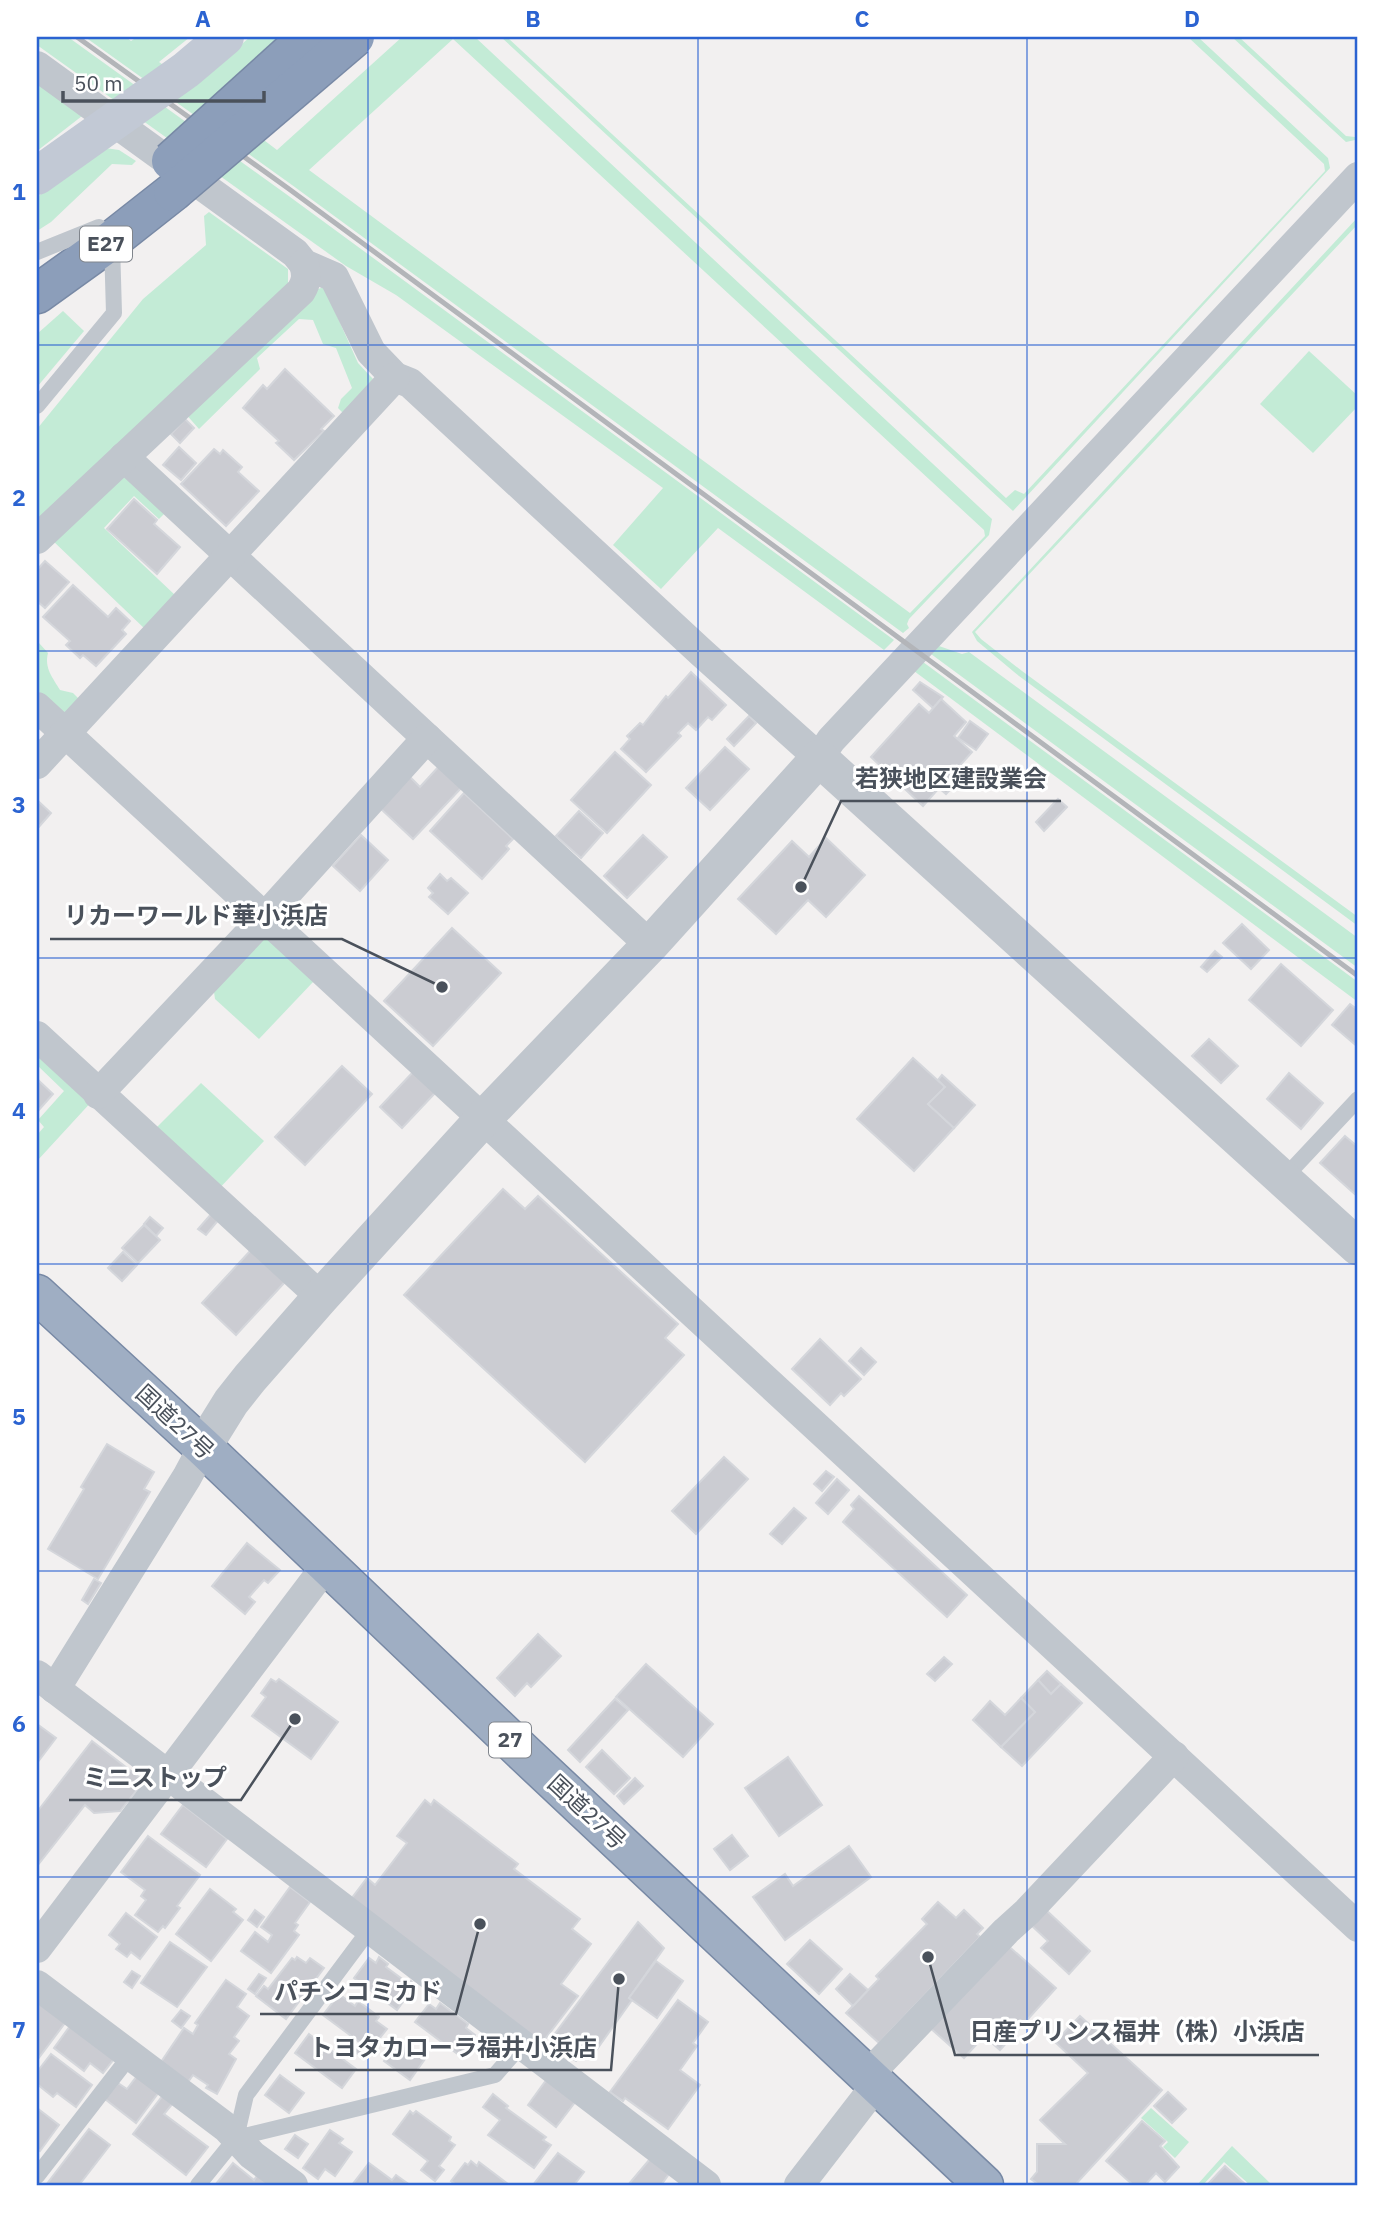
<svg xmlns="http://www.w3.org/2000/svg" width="1395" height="2222" viewBox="0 0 1395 2222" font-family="'IBM Plex Sans','Noto Sans JP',sans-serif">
	<rect width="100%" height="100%" fill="#f2f0f0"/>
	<g fill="#c3ebd6" fill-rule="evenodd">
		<path d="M37 37H68L286 194 894 640 884 650 718 528 661 589 613 545 663 488 396 295 346 266 37 45Z"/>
		<path d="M85 37H126L131 41 137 37H190L159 62 193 86 250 37H294L218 105 277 150 402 37H475L992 519 989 535 909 619 907 624 909 628 903 633 292 185ZM453 39 984 530 985 536 910 613 309 170Z"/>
		<path d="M501 37H507L1006 498 1015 490 1024 494 1325 171 1324 164 1188 37H1198L1328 158 1330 168 1013 511Z"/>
		<path d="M1232 37H1239L1346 136 1355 137 1358 134V137L1355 140 1346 142Z"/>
		<path d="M37 81 82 116 37 151Z"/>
		<path d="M105 148 119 150 136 161 132 165 112 164 51 222 37 231V197Z"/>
		<path d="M209 212 288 269V292L37 526V429L143 299 206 245 204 216Z"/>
		<path d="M1358 217V224L975 632 981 639 1022 671 1358 917V926L1019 676 977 641 972 632Z"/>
		<path d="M324 287 358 363 373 379 343 413 338 408 341 399 352 388 336 348 323 344 313 320 299 319 257 358 260 369 199 429 184 412 318 289Z"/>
		<path d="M63 311 84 331 37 387V334Z"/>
		<path d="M1309 351 1358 396V406L1313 453 1260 404Z"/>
		<path d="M121 472 167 511 159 519 134 496 104 528 176 596 145 629 51 539Z"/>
		<path d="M39 643 48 653C44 668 53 678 60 690L73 693 81 701 66 717 37 690V645Z"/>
		<path d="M939 646 962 654 969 652 1358 938V968L931 654Z"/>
		<path d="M923 662 1358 982V1002L914 671Z"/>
		<path d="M268 937 314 981 259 1039 215 999 213 985 258 938Z"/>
		<path d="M37 1045 94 1099 37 1161V1135L44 1127 38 1120 64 1091 37 1065Z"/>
		<path d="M201 1083 264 1141 216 1192 151 1133Z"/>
		<path d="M1151 2108 1189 2142 1175 2158 1163 2147 1168 2142 1141 2118Z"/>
		<path d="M1232 2146 1272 2185H1250L1224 2162 1203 2185H1197Z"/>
	</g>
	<g fill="#cbccd2" stroke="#d4d6db" stroke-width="2">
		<path d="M285 369 334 416 321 429 324 431 294 460 276 443 279 441 243 408 263 385 267 389Z"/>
		<path d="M185 419 194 428 180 443 171 434Z"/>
		<path d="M179 447 196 463 181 480 163 465Z"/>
		<path d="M214 449 220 454 223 450 242 467 238 472 259 491 226 526 181 484Z"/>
		<path d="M134 499 157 520 154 524 180 547 157 574 107 529Z"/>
		<path d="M45 561 69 582 45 608 37 601V570Z"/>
		<path d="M73 585 108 617 116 608 130 621 122 630 126 634 96 666 83 655 80 658 66 645 70 641 43 617Z"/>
		<path d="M691 672 726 705 712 720 708 717 696 730 688 723 678 733 681 736 646 772 621 749 630 739 627 736 640 723 643 725 666 696 668 698Z"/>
		<path d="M920 682 943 697 933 708 913 690Z"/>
		<path d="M941 699 966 722 954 736 972 752 955 771 962 777 946 794 939 788 923 806 871 757 919 704 929 713Z"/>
		<path d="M749 716 756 723 734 746 727 739Z"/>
		<path d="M970 721 988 734 976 750 958 738Z"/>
		<path d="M725 747 749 769 710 810 686 788Z"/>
		<path d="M615 752 651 785 607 833 571 800Z"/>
		<path d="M441 764 464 785 413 839 380 808 410 777 420 787Z"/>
		<path d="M464 793 513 839 506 846 509 849 482 879 430 831Z"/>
		<path d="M1058 799 1067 807 1044 831 1036 822Z"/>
		<path d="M37 800 51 813 37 829Z"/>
		<path d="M579 811 603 833 581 858 556 836Z"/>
		<path d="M361 835 388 860 360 891 333 866Z"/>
		<path d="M643 835 667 857 627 898 604 876Z"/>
		<path d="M826 838 865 875 826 917 808 900 776 934 738 899 792 841 809 857Z"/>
		<path d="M440 874 447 881 451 878 468 893 448 914 429 897 433 893 428 888Z"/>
		<path d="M1242 924 1269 950 1251 969 1223 943Z"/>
		<path d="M452 928 501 973 433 1046 384 1001Z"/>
		<path d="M1215 951 1222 957 1207 972 1201 967Z"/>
		<path d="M1281 964 1333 1010 1301 1046 1249 1000Z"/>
		<path d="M1350 1004 1358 1010V1047L1332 1025Z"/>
		<path d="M1209 1039 1238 1066 1221 1083 1192 1056Z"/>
		<path d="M913 1058 945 1087 928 1104 954 1128 914 1171 857 1119Z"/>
		<path d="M342 1066 372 1094 305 1165 275 1137Z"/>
		<path d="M414 1071 436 1092 402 1128 380 1107Z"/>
		<path d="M1289 1073 1323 1103 1301 1129 1267 1099Z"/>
		<path d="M942 1075 975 1105 954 1128 928 1104 945 1087 938 1080Z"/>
		<path d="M37 1079 53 1094 37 1112Z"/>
		<path d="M1345 1136 1358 1147 1357 1196 1320 1163Z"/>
		<path d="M503 1189 525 1209 538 1196 678 1324 665 1338 684 1355 585 1462 404 1295Z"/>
		<path d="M213 1212 220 1218 206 1235 198 1229Z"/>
		<path d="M150 1217 163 1228 156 1236 144 1224Z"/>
		<path d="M144 1225 160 1240 138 1263 122 1248Z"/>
		<path d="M251 1250 285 1282 236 1335 202 1303Z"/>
		<path d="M123 1252 137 1265 122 1281 108 1268Z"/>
		<path d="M820 1339 861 1379 844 1396 841 1393 830 1405 792 1369Z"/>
		<path d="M861 1348 876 1362 864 1375 849 1361Z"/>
		<path d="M107 1444 154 1472 144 1489 150 1492 98 1579 48 1549 84 1489 81 1487Z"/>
		<path d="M724 1457 748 1479 696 1534 672 1511Z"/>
		<path d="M826 1471 834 1477 822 1491 814 1484Z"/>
		<path d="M837 1479 849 1490 828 1514 816 1503Z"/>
		<path d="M859 1496 967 1595 947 1617 843 1522 854 1509 851 1505Z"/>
		<path d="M794 1508 806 1518 782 1544 770 1534Z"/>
		<path d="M247 1543 280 1570 268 1583 264 1580 249 1597 255 1602 245 1614 212 1586Z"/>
		<path d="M94 1579 101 1583 88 1604 82 1600Z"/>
		<path d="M538 1634 561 1656 531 1687 527 1683 515 1696 497 1678Z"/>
		<path d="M944 1657 952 1664 935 1681 927 1674Z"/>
		<path d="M646 1664 713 1724 683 1757 616 1697Z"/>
		<path d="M1047 1671 1061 1684 1051 1694 1038 1680Z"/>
		<path d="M271 1679 276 1682 279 1679 338 1722 311 1759 252 1716 266 1697 261 1693Z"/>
		<path d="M1038 1680 1051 1694 1061 1684 1082 1703 1022 1766 1001 1747 1035 1712 1021 1698Z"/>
		<path d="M1021 1698 1035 1712 1001 1747 973 1720 990 1701 1005 1715Z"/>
		<path d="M615 1699 628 1710 580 1762 568 1750Z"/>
		<path d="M37 1724 56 1738 37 1763Z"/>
		<path d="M92 1741 144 1781 120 1811 94 1813 85 1805 37 1866V1812Z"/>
		<path d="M602 1750 630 1778 614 1794 586 1767Z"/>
		<path d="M788 1757 822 1805 779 1836 745 1788Z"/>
		<path d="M635 1778 643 1786 624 1804 617 1796Z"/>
		<path d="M425 1800 431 1805 434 1800 518 1864 514 1869 580 1919 572 1929 591 1944 561 1984 578 1996 542 2043 351 1899 367 1878 375 1885 407 1843 397 1836Z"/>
		<path d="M183 1805 227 1839 206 1867 161 1834Z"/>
		<path d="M732 1835 748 1856 730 1870 714 1849Z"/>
		<path d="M148 1836 200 1875 177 1906 180 1908 165 1928 163 1926 158 1932 135 1915 146 1900 141 1896 145 1890 121 1872Z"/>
		<path d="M849 1846 871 1877 785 1940 753 1897 785 1874 793 1886Z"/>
		<path d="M290 1887 310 1902 295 1923 298 1925 294 1931 299 1935 271 1973 241 1951 255 1932 268 1942 272 1935 261 1927Z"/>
		<path d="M210 1889 236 1909 233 1912 243 1920 211 1961 176 1934Z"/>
		<path d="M938 1902 956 1918 964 1910 983 1928 977 1934 980 1937 879 2043 846 2013 879 1979 876 1976 927 1924 922 1919Z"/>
		<path d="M255 1910 264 1917 257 1927 248 1920Z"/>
		<path d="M1046 1910 1090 1951 1069 1974 1041 1948 1048 1941 1031 1925Z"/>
		<path d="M126 1913 157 1937 140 1959 131 1952 127 1957 116 1949 120 1944 109 1935Z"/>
		<path d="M638 1922 664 1948 629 1998 632 2000 590 2059 582 2053 576 2061 548 2043Z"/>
		<path d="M810 1940 842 1969 819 1994 787 1964Z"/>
		<path d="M170 1942 207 1967 177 2007 141 1983Z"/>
		<path d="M1005 1943 1056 1988 1000 2050 984 2036 964 2058 929 2027Z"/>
		<path d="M297 1957 306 1963 310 1958 324 1968 286 2019 256 1996 264 1986 268 1989 292 1958 295 1960Z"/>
		<path d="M379 1957 388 1964 386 1967 409 1984 411 1981 415 1985 397 2010 354 1978 369 1958 376 1963Z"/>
		<path d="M656 1961 683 1981 657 2018 629 1998Z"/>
		<path d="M132 1971 140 1976 132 1988 124 1982Z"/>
		<path d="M259 1974 266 1978 255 1994 248 1989Z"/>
		<path d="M850 1974 868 1990 853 2006 836 1989Z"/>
		<path d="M226 1980 246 1994 237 2007 249 2016 234 2037 239 2041 229 2054 236 2059 217 2094 206 2088 208 2085 193 2075 188 2082 161 2062 184 2028 193 2034 198 2025 195 2023Z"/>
		<path d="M339 1994 355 2006 358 2001 379 2017 376 2021 387 2029 370 2050 323 2015Z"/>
		<path d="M678 2000 708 2022 693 2043 697 2046 680 2070 700 2085 668 2129 625 2098 623 2101 610 2092Z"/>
		<path d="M37 2002 65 2023 38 2059 37 2058Z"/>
		<path d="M440 2003 468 2024 466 2028 475 2035 459 2055 415 2022 429 2004 436 2009Z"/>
		<path d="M181 2010 190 2016 181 2028 172 2021Z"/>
		<path d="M1080 2016 1162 2090 1075 2185H1039L1031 2179 1037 2172V2144H1065L1040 2120 1088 2073 1055 2042Z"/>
		<path d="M70 2026 114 2059 103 2073 90 2063 84 2071 54 2048Z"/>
		<path d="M309 2034 356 2069 342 2088 295 2053Z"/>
		<path d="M346 2039 365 2053 362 2057 343 2044Z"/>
		<path d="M399 2040 425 2059 410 2080 384 2061Z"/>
		<path d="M51 2054 92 2085 76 2107 57 2093 53 2097 37 2084V2072Z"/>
		<path d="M280 2075 304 2093 289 2113 265 2095Z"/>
		<path d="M137 2076 159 2092 136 2123 105 2099 118 2083 127 2089Z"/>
		<path d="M547 2079 576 2101 556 2127 528 2105Z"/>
		<path d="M1168 2092 1186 2109 1172 2123 1154 2106Z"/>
		<path d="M164 2094 174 2102 164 2114 208 2147 186 2175 133 2134Z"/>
		<path d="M493 2094 508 2106 506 2108 546 2137 543 2140 551 2145 534 2168 488 2135 500 2120 483 2107Z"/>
		<path d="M37 2108 59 2125 40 2151 37 2148Z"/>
		<path d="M410 2111 413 2114 416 2111 451 2137 449 2141 455 2145 439 2166 444 2170 435 2181 421 2170 428 2161 393 2134Z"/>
		<path d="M1142 2121 1165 2141 1160 2146 1179 2167 1165 2182 1156 2173 1145 2185H1133L1106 2161Z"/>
		<path d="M89 2129 110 2145 79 2185H46Z"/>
		<path d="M330 2130 343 2139 339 2143 352 2152 335 2176 325 2169 318 2179 303 2168Z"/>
		<path d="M295 2135 308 2144 298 2158 285 2149Z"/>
		<path d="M558 2153 584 2172 574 2185H533Z"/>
		<path d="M650 2159 669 2174 662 2184 663 2185H628Z"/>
		<path d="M471 2161 477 2166 479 2162 508 2184 456 2185 451 2181 465 2163 468 2165Z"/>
		<path d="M233 2163 254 2180 258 2174 270 2182 267 2185H218L216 2184Z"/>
		<path d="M369 2163 392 2180 396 2175 410 2185H352Z"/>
		<path d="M1225 2166 1246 2185H1207Z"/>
	</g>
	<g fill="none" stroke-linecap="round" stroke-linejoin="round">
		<defs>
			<path id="trunk" d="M37 1294 203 1447 526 1755 984 2185"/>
			<path id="motorway" d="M37 294 112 240 173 192"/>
		</defs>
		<use href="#trunk" stroke="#7889a5" stroke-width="41"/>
		<use href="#motorway" stroke="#7889a5" stroke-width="41"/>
		<g stroke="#c0c6cd" stroke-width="16">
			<path d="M37 252 99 227"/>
			<path d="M37 406 114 313 112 244"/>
			<path d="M1284 1178 1358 1099"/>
			<path d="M236 2138 495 2075 522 2044"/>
			<path d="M37 2176 130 2056"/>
			<path d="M198 2185 236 2138 246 2095 370 1929"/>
		</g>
		<g stroke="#c0c6cd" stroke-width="30">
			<path d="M37 66 295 253 304 264 334 277 371 352 395 377 410 383 702 653 819 758 831 740 1358 177"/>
			<path d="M124 457 650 945"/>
			<path d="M37 539 301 291C307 281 307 275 304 264"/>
			<path d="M37 707 1358 1927"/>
			<path d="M37 764 395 377"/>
			<path d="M37 1036 321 1297"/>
			<path d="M98 1094 265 917 427 738"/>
			<path d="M37 1675 706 2185"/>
			<path d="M55 1689 187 1477 203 1447"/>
			<path d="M37 1948 326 1566"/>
			<path d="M37 1985 227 2128 252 2155 293 2185"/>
			<path d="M868 2075 1006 1931 1027 1912 1174 1756"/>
			<path d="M799 2185 877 2084"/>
		</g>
		<path stroke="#c0c6cd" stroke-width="37" d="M203 1447 231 1402 250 1378 321 1297 483 1119 650 945 819 758 1358 1247"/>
		<use href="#trunk" stroke="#9faec3" stroke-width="38"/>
		<use href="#motorway" stroke="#8c9eba" stroke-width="38"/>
		<path stroke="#b3b5b9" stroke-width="5" d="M77 37 289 189 1358 976"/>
		<defs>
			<g id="motorway-bridge">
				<path d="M171 161 308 37"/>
				<path d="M173 192 355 37"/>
			</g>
		</defs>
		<use href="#motorway-bridge" stroke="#7889a5" stroke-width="41" stroke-linecap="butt"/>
		<path stroke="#c2c9d5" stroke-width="38" d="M37 176 186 70 225 37"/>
		<use href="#motorway-bridge" stroke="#8c9eba" stroke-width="38"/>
	</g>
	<path fill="none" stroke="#2b63d1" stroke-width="2" stroke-opacity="0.55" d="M368 37V2185M698 37V2185M1027 37V2185M37 345H1358M37 651H1358M37 958H1358M37 1264H1358M37 1571H1358M37 1877H1358"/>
	<g text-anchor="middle" stroke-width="6" stroke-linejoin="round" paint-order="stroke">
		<g fill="#fff" stroke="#80858c" stroke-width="2">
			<rect x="80" y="226.5" width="52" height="35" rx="5"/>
			<rect x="489" y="1722.5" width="42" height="35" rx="5"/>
		</g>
		<g font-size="21" font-weight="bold" fill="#4a515b">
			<text x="106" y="251">E27</text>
			<text x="510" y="1747">27</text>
		</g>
		<g font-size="23" fill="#4a515b" stroke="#fff">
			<text transform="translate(175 1422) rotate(43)" y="8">国道27号</text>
			<text transform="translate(587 1812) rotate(43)" y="8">国道27号</text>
		</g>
	</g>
	<path fill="none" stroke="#4a515b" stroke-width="2.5" d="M801 887L841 801H1061M442 987L342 939H50M295 1719L241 1800H69M480 1924L456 2014H260M928 1957L955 2055H1319M619 1979L611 2070H295"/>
	<g fill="#4a515b" stroke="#fff" stroke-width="2.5">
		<circle cx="801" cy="887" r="7"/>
		<circle cx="442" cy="987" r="7"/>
		<circle cx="295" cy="1719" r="7"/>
		<circle cx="480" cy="1924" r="7"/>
		<circle cx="928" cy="1957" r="7"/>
		<circle cx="619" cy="1979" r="7"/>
	</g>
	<g font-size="24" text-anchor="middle" font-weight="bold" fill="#4a515b" stroke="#fff" stroke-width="6" stroke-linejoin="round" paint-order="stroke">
		<text x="951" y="787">若狭地区建設業会</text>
		<text x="196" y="924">リカーワールド華小浜店</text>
		<text x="155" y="1786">ミニストップ</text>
		<text x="358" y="2000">パチンコミカド</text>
		<text x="1137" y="2040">日産プリンス福井（株）小浜店</text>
		<text x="453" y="2056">トヨタカローラ福井小浜店</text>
	</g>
	<rect width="1395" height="2222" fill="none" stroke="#ffffff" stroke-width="77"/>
	<path d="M63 91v10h201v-10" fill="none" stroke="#4a515b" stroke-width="3.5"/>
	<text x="74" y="91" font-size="21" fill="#4a515b" stroke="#ffffff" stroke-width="5" paint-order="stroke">50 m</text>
	<rect x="38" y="38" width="1318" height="2146" fill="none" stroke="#2b63d1" stroke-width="2.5"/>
	<g font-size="23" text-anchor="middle" font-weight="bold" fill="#2b63d1">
		<text x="203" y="27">A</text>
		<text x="533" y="27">B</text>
		<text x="862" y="27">C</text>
		<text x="1192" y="27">D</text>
		<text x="19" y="200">1</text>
		<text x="19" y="506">2</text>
		<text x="19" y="813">3</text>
		<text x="19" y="1119">4</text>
		<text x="19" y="1425">5</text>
		<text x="19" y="1732">6</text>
		<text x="19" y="2038">7</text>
	</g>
</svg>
